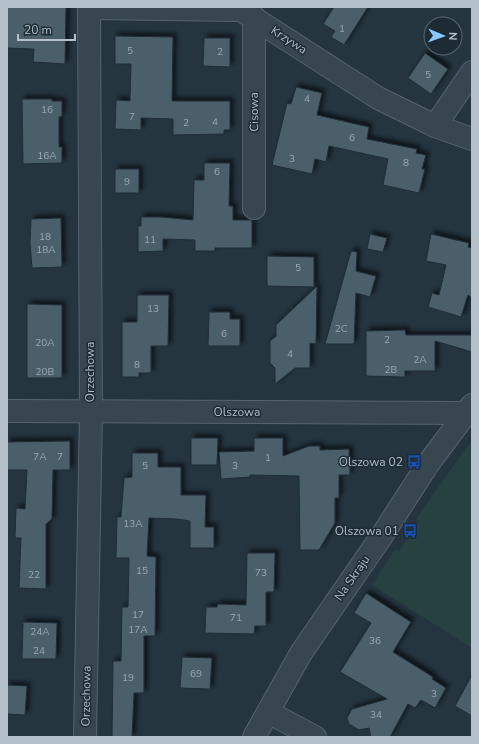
<svg xmlns="http://www.w3.org/2000/svg" width="479" height="744" viewBox="0 0 479 744" font-family="'Nunito Sans',sans-serif">
	<defs>
		<filter id="shadow"><feDropShadow dx="3.5" dy="-3.5" stdDeviation="2" flood-color="#0009"/></filter>
	</defs>
	<rect width="100%" height="100%" fill="#243540"/>
	<path fill="#264140" d="M472 440V648L372 585 395 549 399 551 419 522 416 519Z"/>
	<g fill="#4c5f6b" stroke="#1f2d37" filter="url(#shadow)">
		<path d="M7 7H66L65 64 33 62 34 49 7 48Z"/>
		<path d="M334 7H368L344 45 331 37 335 31 323 24Z"/>
		<path d="M115 36 173 37 172 101H230V130H224V134L173 135V119L141 118V130L115 129 116 100 130 101 131 64H115Z"/>
		<path d="M204 38H230V67L203 66Z"/>
		<path d="M425 53 448 69 431 94 408 78Z"/>
		<path d="M296 87 322 93 317 115 369 127 367 139 417 149 416 153 426 155 422 169H425L419 193 383 185 388 159 329 146 326 162 315 159 312 174 272 165 287 103 291 104Z"/>
		<path d="M22 99H52V101H62V116L59 117V147H62V163L23 164Z"/>
		<path d="M204 163H230L229 206H233V220H252V248H215V251H195V240L163 239V251L138 252V226H141V217H161L193 220 194 180H204Z"/>
		<rect x="115" y="169" width="24" height="24"/>
		<path d="M61 218 62 267 32 268 30 243 31 219Z"/>
		<path d="M370 234 387 238 383 252 367 249Z"/>
		<path d="M431 234 469 243 468 247 472 248V298L468 295 461 317 428 307 432 293 439 295 446 265 426 261Z"/>
		<path d="M351 251 357 252 356 271 376 276 370 297 356 293 354 344H325Z"/>
		<path d="M267 256 314 257V287L267 286Z"/>
		<path d="M317 286 316 344 310 343V368H295L275 384V368L270 363V341L276 336V325Z"/>
		<path d="M137 295H169L168 346H151V373H139V377H122V322H137Z"/>
		<path d="M27 304 62 305V378H27Z"/>
		<path d="M209 312H230V319H240V346H208Z"/>
		<path d="M405 330 406 335H472V352L435 341V371H405V377L366 376V331Z"/>
		<path d="M191 438H218L217 465H191Z"/>
		<path d="M254 438H283V456L309 446H320V450L349 449 350 475H339V498H335V523L319 550H300L299 476 250 475V477L221 479 219 452 254 451Z"/>
		<path d="M70 441V470H53L52 519 46 524V589L19 588 21 538H15L16 508 25 509 27 470H7V442Z"/>
		<path d="M132 453H158V467H181V495H206L205 527H214V548H190V521L177 519 149 518 147 556 156 557 155 636H144V693H134L132 737H112L113 661H121L122 607H128L129 558H116L117 517H121L124 478 132 477Z"/>
		<path d="M247 553H275L274 592H266V626H255L254 634 205 633 206 607H217L218 604 246 605Z"/>
		<path d="M366 593 411 622 393 652 433 677 432 679 446 688 435 708 421 700 415 708 408 704 390 737H371L369 728 359 730 349 724 347 718 352 709 387 699 340 672 371 623 354 613Z"/>
		<path d="M23 622 57 623 56 659H22Z"/>
		<path d="M182 657 212 658 210 689 180 688Z"/>
		<path d="M472 675V716L455 706Z"/>
		<path d="M7 685 27 686 25 715 7 714Z"/>
	</g>
	<g fill="none" stroke-linecap="round" stroke-linejoin="round">
		<defs>
			<g id="minor">
				<path d="M89 8 241 10 378 98 435 126 472 139"/>
				<path d="M254 17V208"/>
				<path d="M435 126 472 72"/>
				<path d="M7 411 466 413"/>
				<path d="M268 712 315 737"/>
				<path d="M85 737 91 412 89 7"/>
				<path d="M254 737 301 653 381 537 428 464 472 405"/>
			</g>
		</defs>
		<use href="#minor" stroke="#56646e" stroke-width="24"/>
		<use href="#minor" stroke="#384650" stroke-width="22"/>
	</g>
	<defs>
		<symbol id="bus-bare" viewBox="-9 -9 18 18"><path d="M-5-6H5V4H4V6H2V4H-2V6H-4V4H-5ZM-3.5-4V0h7V-4ZM-3.5 1.2v1.5H-2V1.2ZM2 1.2v1.5H3.5V1.2Z" fill="#1a4fb4" stroke="#1d2b35" stroke-width="2.5" paint-order="stroke"/></symbol>
	</defs>
	<g fill-rule="evenodd">
		<use href="#bus-bare" x="404" y="452" width="20" height="20"/>
		<use href="#bus-bare" x="400" y="521" width="20" height="20"/>
	</g>
	<g text-anchor="middle" stroke-width="3" stroke-linejoin="round" paint-order="stroke">
		<g font-size="10" fill="#9aa8b3">
			<text x="342" y="32">1</text>
			<text x="130" y="54">5</text>
			<text x="220" y="55">2</text>
			<text x="428" y="78">5</text>
			<text x="307" y="102">4</text>
			<text x="47" y="113">16</text>
			<text x="132" y="120">7</text>
			<text x="215" y="125">4</text>
			<text x="186" y="126">2</text>
			<text x="352" y="141">6</text>
			<text x="47" y="159">16A</text>
			<text x="292" y="162">3</text>
			<text x="406" y="166">8</text>
			<text x="217" y="175">6</text>
			<text x="127" y="185">9</text>
			<text x="45" y="240">18</text>
			<text x="150" y="243">11</text>
			<text x="46" y="253">18A</text>
			<text x="298" y="271">5</text>
			<text x="153" y="312">13</text>
			<text x="341" y="332">2C</text>
			<text x="224" y="337">6</text>
			<text x="387" y="343">2</text>
			<text x="45" y="346">20A</text>
			<text x="290" y="357">4</text>
			<text x="420" y="363">2A</text>
			<text x="137" y="368">8</text>
			<text x="391" y="373">2B</text>
			<text x="45" y="375">20B</text>
			<text x="40" y="460">7A</text>
			<text x="60" y="460">7</text>
			<text x="268" y="461">1</text>
			<text x="145" y="469">5</text>
			<text x="235" y="469">3</text>
			<text x="133" y="527">13A</text>
			<text x="142" y="574">15</text>
			<text x="261" y="576">73</text>
			<text x="34" y="578">22</text>
			<text x="138" y="618">17</text>
			<text x="236" y="621">71</text>
			<text x="138" y="633">17A</text>
			<text x="40" y="635">24A</text>
			<text x="375" y="644">36</text>
			<text x="39" y="654">24</text>
			<text x="196" y="677">69</text>
			<text x="128" y="681">19</text>
			<text x="434" y="697">3</text>
			<text x="376" y="718">34</text>
		</g>
		<g font-size="12" fill="#b4c1cb" stroke="#1d2b35">
			<text transform="translate(289 40) rotate(33)" y="4">Krzywa</text>
			<text transform="translate(254 112) rotate(-91)" y="4">Cisowa</text>
			<text transform="translate(90 372) rotate(-90)" y="4">Orzechowa</text>
			<text x="237" y="416">Olszowa</text>
			<text transform="translate(352 578) rotate(-55)" y="4">Na Skraju</text>
			<text transform="translate(86 696) rotate(-89)" y="4">Orzechowa</text>
		</g>
		<g font-size="12" fill="#b4c1cb" stroke="#1d2b35" text-anchor="end">
			<text x="403" y="466">Olszowa 02</text>
			<text x="399" y="535">Olszowa 01</text>
		</g>
	</g>
	<rect width="479" height="744" fill="none" stroke="#b4c1cb" stroke-width="16"/>
	<g transform="translate(443 36) rotate(92)"><circle r="19" fill="#1d2b35" stroke="#596771"/>
	<path d="M0-3L7 15L0 10L-7 15Z" fill="#88c9fc"/>
	<text y="-6" font-size="11" font-weight="bold" text-anchor="middle" fill="#b4c1cb">N</text>
	</g>
	<path d="M18 34v6h57v-6" fill="none" stroke="#b4c1cb" stroke-width="2"/>
	<text x="24" y="34" font-size="12" fill="#b4c1cb" stroke="#1d2b35" stroke-width="3" paint-order="stroke">20 m</text>
</svg>
